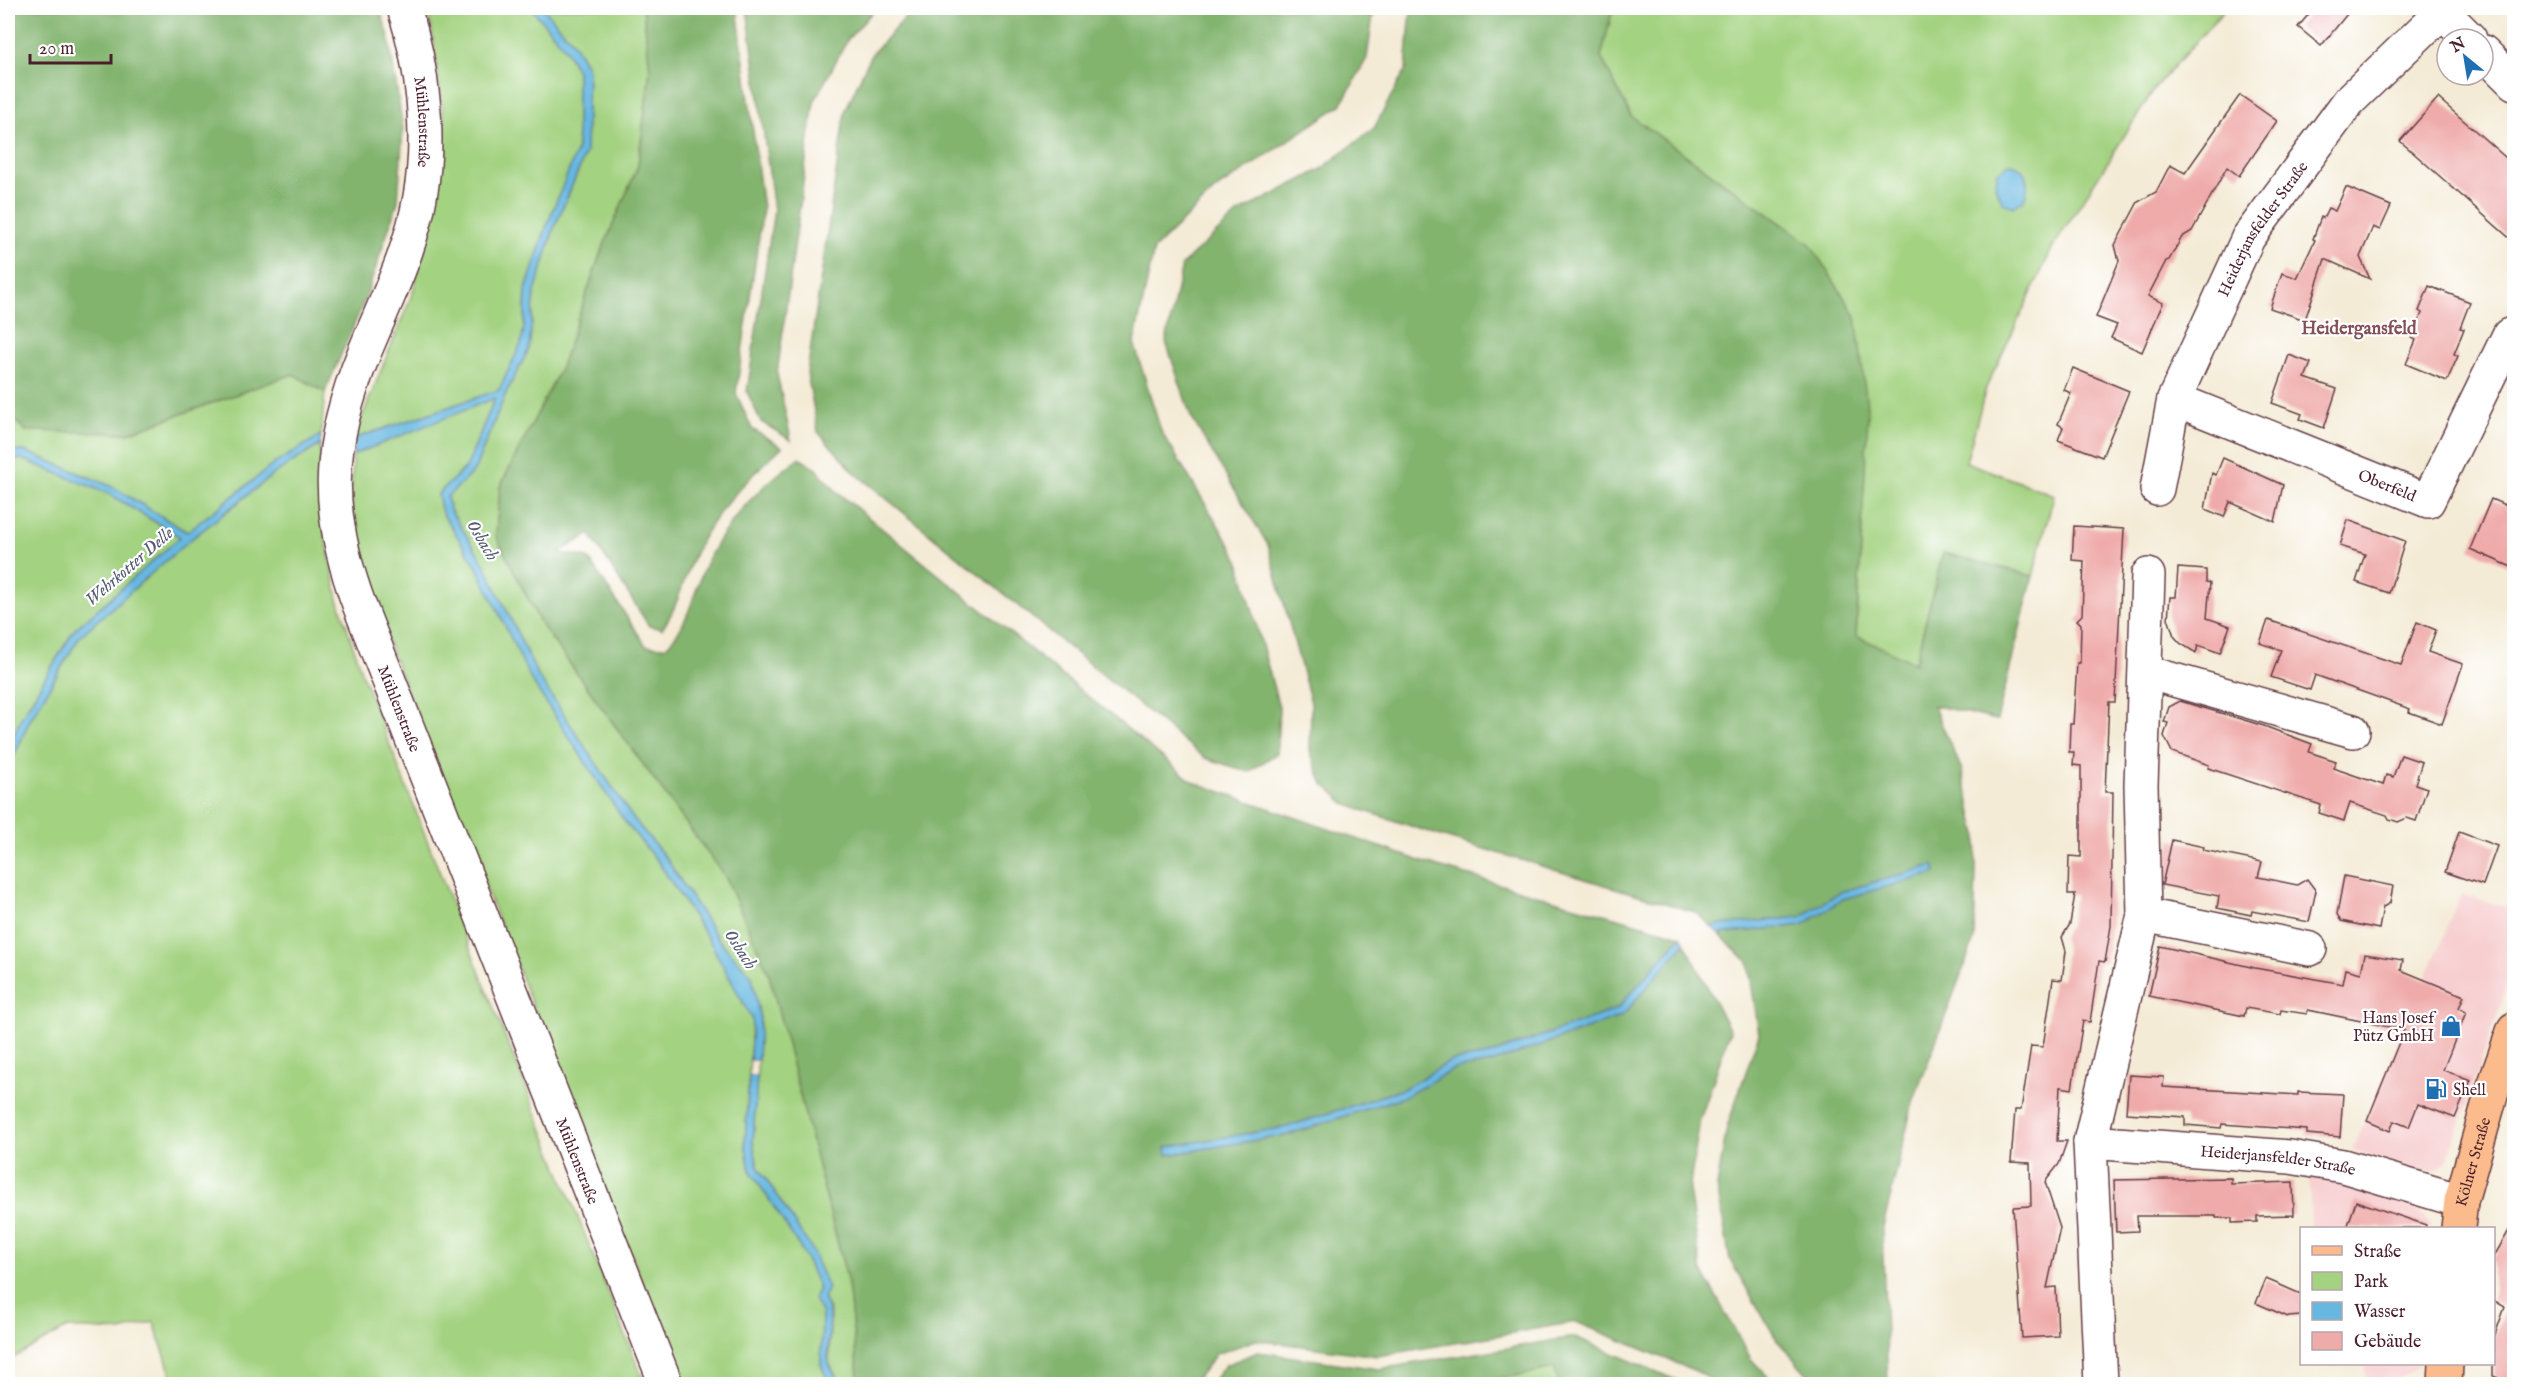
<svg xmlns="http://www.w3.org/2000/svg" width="2522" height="1392" viewBox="0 0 2522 1392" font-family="'IM FELL English',serif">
	<rect width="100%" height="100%" fill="#fff"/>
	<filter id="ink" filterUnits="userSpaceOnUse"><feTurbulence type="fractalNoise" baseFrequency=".0167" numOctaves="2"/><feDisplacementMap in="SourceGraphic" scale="12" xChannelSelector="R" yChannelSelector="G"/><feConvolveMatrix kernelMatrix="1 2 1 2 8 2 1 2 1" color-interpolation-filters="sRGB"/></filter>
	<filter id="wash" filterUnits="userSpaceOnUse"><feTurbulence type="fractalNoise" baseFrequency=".008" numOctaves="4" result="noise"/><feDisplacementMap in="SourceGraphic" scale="24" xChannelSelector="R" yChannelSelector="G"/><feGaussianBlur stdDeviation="1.35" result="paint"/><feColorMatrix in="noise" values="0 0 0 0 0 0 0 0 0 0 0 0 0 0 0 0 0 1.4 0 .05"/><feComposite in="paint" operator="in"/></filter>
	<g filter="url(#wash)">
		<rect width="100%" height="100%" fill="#f4ebd6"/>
		<g fill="#f7cfd0">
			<path d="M2461 894 2514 909V952L2504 996 2447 1161 2436 1171 2422 1172 2353 1150Z"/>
			<path d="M2309 1171 2417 1209 2428 1221 2432 1228H2311Z"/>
			<path d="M2364 1364H2421L2411 1372 2398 1378 2367 1384Z"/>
		</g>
		<g fill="#a3d280" stroke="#767856" stroke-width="1.5">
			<path d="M426 8H531L564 47 577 71V150L546 228 526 290 524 328 521 344 499 390 353 439 413 292 436 198 444 123 432 30Z"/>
			<path d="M543 8H643L650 70 638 166 600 255 561 367 500 487 496 536 541 624 726 878 769 974 848 1283 859 1384H838V1380L829 1363 830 1312 823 1298 811 1248 758 1167 753 1142 760 1019 752 976 718 939 666 858 632 817 538 676 483 561 450 510 447 497 474 471 506 393 529 349 535 292 553 231 586 152 588 68 572 41Z"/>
			<path d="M1613 8H2226L2155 88 2053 247 1986 388 1966 462 2054 495 2033 576 1943 553 1915 663 1856 636 1863 508 1810 244 1631 116 1601 57Z"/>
			<path d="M293 374 325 392 321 435 274 464 187 532 113 487 25 451H8V413L26 431 128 433Z"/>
			<path d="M495 397 467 466 438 494 442 513 476 565 531 680 625 822 659 863 710 942 752 1019 745 1143 750 1170 803 1252 819 1288 814 1299 822 1313 821 1365 830 1384H686L649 1299 373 605 351 518 353 455Z"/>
			<path d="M320 445 321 514 338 599 362 674 450 899 645 1384H174L154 1322 121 1331 67 1328 8 1361V770L30 720 80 636 185 544 278 471Z"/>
			<path d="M8 459H22L109 494 180 537 74 630 22 716 8 749Z"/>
			<path d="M1554 1368 1560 1384H1476Z"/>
		</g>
		<g fill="#82b46e" stroke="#666a4c" stroke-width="1.5">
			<path d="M8 8H379L388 33 403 128 398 201 366 297 325 392 293 374 128 433 26 431 8 413Z"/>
			<path d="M643 8H737L763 209 736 393 752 429 782 447C749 478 717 508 697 549 684 575 679 606 662 629L649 626 590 534 559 552 588 558 646 646 665 647C691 625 694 587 709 557 730 517 763 484 799 458L816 468 837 492 1193 782 1435 866 1681 936 1617 1009 1489 1055 1451 1061 1403 1089 1286 1127 1167 1147V1155L1287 1135 1406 1096 1454 1069 1491 1063 1622 1016 1685 943 1730 1031 1700 1120 1689 1190 1701 1269 1751 1359 1775 1384H1718L1698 1372 1576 1322 1378 1356 1256 1340 1216 1354 1193 1384H859L848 1283 769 974 726 878 541 624 496 536 500 487 561 367 600 255 638 166 650 70Z"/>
			<path d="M747 8H876L848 39 814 102 777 374 791 440 761 422 747 392 774 210Z"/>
			<path d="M914 8H1374L1367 58 1341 105 1215 190 1154 249 1134 343 1161 431 1238 558 1279 707 1277 753 1249 772 1205 758 855 473 818 432 807 373 845 111 871 55Z"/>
			<path d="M1411 8H1613L1601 57 1631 116 1810 244 1856 316 1868 415 1856 636 1915 663 1943 553 2033 576 1997 720 1933 705 1961 768 1977 834 1974 940 1913 1102 1882 1231 1888 1384H1816L1777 1340 1730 1260 1717 1186 1727 1127 1759 1034 1748 962 1719 934 1803 925 1843 899 1936 873 1934 866 1840 892 1800 917 1711 926 1695 912 1444 837 1347 805 1322 782 1310 751 1311 703 1268 545 1191 417 1166 342 1182 265 1238 213 1320 170 1374 128 1406 69Z"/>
			<path d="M1575 1337 1685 1384H1560L1554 1368 1476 1384H1211L1225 1365 1258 1352 1379 1369Z"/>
		</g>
		<g fill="#66b8e1" stroke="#586c86" stroke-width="1.5">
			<path d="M531 8H543L572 41 588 68 586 152 553 231 535 292 529 349 506 393 474 471 447 497 450 510 483 561 538 676 632 817 666 858 718 939 752 976 760 1019 758 1060H750L752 1019 710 942 659 863 625 822 531 680 476 565 442 513 438 494 467 466 495 398 353 455V439L499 390 521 344 524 328 526 290 546 228 577 150V71L564 47Z"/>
			<path d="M2009 164C2028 165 2030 186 2024 200L2014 207 2003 203 1995 187 1998 172Z"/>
			<path d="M321 435 320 445 278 471 185 544 80 636 30 720 8 770V749L22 716 74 630 180 537 109 494 22 459H8V451H24L113 487 187 532 274 464Z"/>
			<path d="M1934 865 1936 873 1843 899 1803 925 1719 934 1711 926 1800 917 1840 892Z"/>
			<path d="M1681 936 1685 943 1622 1016 1491 1063 1454 1069 1406 1096 1287 1135 1167 1155 1166 1147 1286 1127 1403 1089 1451 1061 1489 1055 1617 1009Z"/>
			<path d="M749 1076H757L753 1142 758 1167 811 1248 828 1288 823 1298C837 1325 824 1339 829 1363 831 1371 838 1376 838 1384H830L821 1365 822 1314 814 1299 819 1288 803 1252 750 1170 745 1143Z"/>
		</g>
		<g id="blocks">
			<g fill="#efabaa">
				<path d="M2314 8H2352L2321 46 2298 27Z"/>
				<path d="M2240 95 2277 121 2239 176 2227 167 2192 231 2182 237 2169 260 2166 261 2148 296 2163 303 2142 352 2111 338 2117 325 2096 317 2119 261 2115 245 2138 202 2156 192 2170 165 2185 173Z"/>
				<path d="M2438 98 2514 165V242L2400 141Z"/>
				<path d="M2346 187 2391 206 2380 230 2373 227 2360 257 2370 279 2325 259 2305 320 2270 308 2282 273 2297 278 2315 240 2313 239 2321 217 2323 218 2328 208 2335 211Z"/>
				<path d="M2429 286 2470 302 2460 328 2464 329 2454 354 2458 356 2447 381 2406 364 2416 340 2412 338 2422 313 2419 311Z"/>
				<path d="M2289 355 2311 363 2305 378 2337 389 2324 428 2300 419 2302 414 2272 403Z"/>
				<path d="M2073 368 2129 391 2102 457 2058 440 2063 427 2058 424 2071 393 2064 390Z"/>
				<path d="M2223 458 2283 485 2275 522 2230 502 2224 517 2205 509 2212 473 2216 475Z"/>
				<path d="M2491 499 2514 509V568L2470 549Z"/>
				<path d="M2348 520 2405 541 2389 593 2356 582 2365 554 2340 546Z"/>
				<path d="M2074 526 2124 529 2115 702H2109L2105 792H2113L2111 926 2105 962 2099 961 2090 1022 2083 1021 2072 1089 2060 1087 2057 1141H2067L2059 1164 2045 1182 2060 1228 2047 1288 2056 1287 2058 1336 2022 1338 2013 1207 2031 1206 2030 1163 2011 1162 2015 1110H2021L2031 1046 2043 1047 2053 979 2062 980 2066 951 2062 937 2070 924 2075 894H2068L2069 856 2081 857V766L2073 765 2074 752H2069L2070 724H2073L2077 663H2080L2081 624 2077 620 2082 615 2084 561 2072 560Z"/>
				<path d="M2178 568 2206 570V582L2210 583 2207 618 2230 626 2220 653 2198 645 2196 653 2180 643 2174 636 2168 618 2170 597H2176Z"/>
				<path d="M2268 620 2401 665 2417 622 2436 630 2428 652 2463 664 2442 724 2409 712 2410 709 2315 675 2310 690 2271 677 2281 650 2260 643Z"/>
				<path d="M2180 701 2264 726 2312 744 2309 752 2336 761 2333 768 2383 785 2386 775 2393 777 2401 755 2422 762 2415 784 2427 788 2416 821 2407 818 2398 822 2389 819 2387 815 2350 803 2344 821 2319 813 2321 805 2208 768 2209 765 2172 752 2164 736 2168 723 2164 722 2169 707Z"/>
				<path d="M2459 832 2497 846 2483 885 2445 872Z"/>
				<path d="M2172 840 2204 847 2203 850 2262 862 2258 877 2297 885 2307 879 2316 891 2309 922 2252 911 2251 915 2217 908 2219 896 2162 885Z"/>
				<path d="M2344 876 2393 886 2390 903 2383 907 2379 929 2341 921 2337 914Z"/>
				<path d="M2160 946 2255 968 2343 984 2346 969 2361 973 2365 954 2403 960 2401 970 2464 996 2459 1008 2466 1012 2443 1070 2471 1080 2455 1118 2418 1104 2409 1127 2394 1121 2390 1131 2367 1121 2404 1030 2308 1010 2307 1014 2281 1010 2280 1014 2246 1008 2244 1016 2149 996Z"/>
				<path d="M2129 1075 2164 1077 2163 1087 2298 1095V1092L2343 1094 2340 1137 2307 1134V1130L2222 1124 2221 1128 2185 1125V1117L2126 1113Z"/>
				<path d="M2231 1178V1184L2293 1182 2294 1215 2257 1216V1222L2232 1223V1218H2216V1216H2137L2138 1231 2116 1232 2114 1180Z"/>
				<path d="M2356 1201 2426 1225 2425 1228H2347Z"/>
				<path d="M2514 1222V1384L2493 1376V1340L2505 1307 2493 1300V1258Z"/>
				<path d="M2266 1279 2301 1294V1316L2288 1317 2256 1303Z"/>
			</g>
		</g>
	</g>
	<g filter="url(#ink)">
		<use href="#blocks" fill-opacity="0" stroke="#643e45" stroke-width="1.5"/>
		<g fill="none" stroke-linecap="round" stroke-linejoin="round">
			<defs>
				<g id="minor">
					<path id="s1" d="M404 8C423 67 431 135 420 197 411 251 386 300 365 351 326 445 324 511 360 607L666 1384"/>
					<path d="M2442 11 2470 39"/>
					<path d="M2483 52 2514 83"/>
					<path id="s2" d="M2174 399 2428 501 2509 335"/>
					<path id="s3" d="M2157 489 2174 399 2248 238 2349 101 2446 8"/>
					<path d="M2146 672 2353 731"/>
					<path d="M2144 915 2310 949"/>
					<path id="s4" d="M2090 1142 2290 1157 2343 1166 2461 1201"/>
					<path d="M2101 1384 2090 1142 2144 915 2141 785 2148 575"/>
				</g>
				<g id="major">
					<path id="s5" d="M2458 1228 2461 1201 2491 1095 2514 1029"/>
					<path d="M2445 1384 2446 1364"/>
				</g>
			</defs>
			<use href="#minor" stroke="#643e45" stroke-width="36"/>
			<use href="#major" stroke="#643e45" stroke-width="36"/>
			<use href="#minor" stroke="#fff" stroke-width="33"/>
			<use href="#major" stroke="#fbbb8c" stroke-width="33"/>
		</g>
	</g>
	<defs>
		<symbol id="shop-bare" viewBox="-9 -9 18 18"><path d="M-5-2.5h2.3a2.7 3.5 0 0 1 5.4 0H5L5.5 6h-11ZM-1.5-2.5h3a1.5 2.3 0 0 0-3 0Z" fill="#1f6fb2" stroke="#fff" stroke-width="2.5" paint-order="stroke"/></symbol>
		<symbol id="fuel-bare" viewBox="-9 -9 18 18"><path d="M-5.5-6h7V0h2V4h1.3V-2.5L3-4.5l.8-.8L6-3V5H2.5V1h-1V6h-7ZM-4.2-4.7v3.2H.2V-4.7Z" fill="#1f6fb2" stroke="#fff" stroke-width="2.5" paint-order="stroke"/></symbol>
	</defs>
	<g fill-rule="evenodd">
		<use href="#shop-bare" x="2436" y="1011" width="30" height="30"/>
		<use href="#fuel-bare" x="2421" y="1074" width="30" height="30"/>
	</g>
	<g text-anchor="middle" stroke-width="4.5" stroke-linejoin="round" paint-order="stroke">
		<g font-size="16" fill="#4a1f2b" stroke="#fff">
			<text dy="6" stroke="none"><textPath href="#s1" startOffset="116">Mühlenstraße</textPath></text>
			<text dy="6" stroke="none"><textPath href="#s3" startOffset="284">Heiderjansfelder Straße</textPath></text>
			<text dy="6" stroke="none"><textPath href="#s2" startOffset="230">Oberfeld</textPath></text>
			<text dy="6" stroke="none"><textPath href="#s1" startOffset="728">Mühlenstraße</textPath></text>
			<text dy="6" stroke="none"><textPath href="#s1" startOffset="1214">Mühlenstraße</textPath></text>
			<text dy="6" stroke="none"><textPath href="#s4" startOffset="189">Heiderjansfelder Straße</textPath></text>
			<text dy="6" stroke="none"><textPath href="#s5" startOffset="68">Kölner Straße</textPath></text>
		</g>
		<g font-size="16" fill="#4a1f2b" stroke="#fff" text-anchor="end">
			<text x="2434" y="1023">Hans Josef<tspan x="2434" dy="18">Pütz GmbH</tspan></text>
			<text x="2453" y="1095" text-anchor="start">Shell</text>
		</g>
		<g font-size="18" font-weight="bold" fill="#845057" stroke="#fff">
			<text x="2359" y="334">Heidergansfeld</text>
		</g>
		<g font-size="18" font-style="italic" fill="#555c74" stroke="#fff">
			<text transform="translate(483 540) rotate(59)" y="6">Osbach</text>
			<text transform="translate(129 566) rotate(-41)" y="6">Wehrkotter Delle</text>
			<text transform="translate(741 949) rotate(57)" y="6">Osbach</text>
		</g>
	</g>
	<rect width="2522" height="1392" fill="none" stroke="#fff" stroke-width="30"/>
	<rect x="2300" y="1227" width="195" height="138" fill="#ffffff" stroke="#b7a5aa" stroke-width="1.5"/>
	<rect x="2312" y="1246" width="30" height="9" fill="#fbbb8c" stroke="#b7a5aa" stroke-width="1.5"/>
	<text x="2354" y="1257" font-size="18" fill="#4a1f2b">Straße</text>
	<rect x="2312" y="1272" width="30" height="18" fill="#a3d280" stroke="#b7a5aa" stroke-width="1.5"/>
	<text x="2354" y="1287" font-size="18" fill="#4a1f2b">Park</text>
	<rect x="2312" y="1302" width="30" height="18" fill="#66b8e1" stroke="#b7a5aa" stroke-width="1.5"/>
	<text x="2354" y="1317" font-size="18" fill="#4a1f2b">Wasser</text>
	<rect x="2312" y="1332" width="30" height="18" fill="#efabaa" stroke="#b7a5aa" stroke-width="1.5"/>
	<text x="2354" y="1347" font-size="18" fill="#4a1f2b">Gebäude</text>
	<g transform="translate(2465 57) rotate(330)"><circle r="28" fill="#ffffff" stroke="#b7a5aa" stroke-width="1.5"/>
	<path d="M0-4.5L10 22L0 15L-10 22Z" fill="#1f6fb2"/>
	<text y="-9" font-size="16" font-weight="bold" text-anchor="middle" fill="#4a1f2b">N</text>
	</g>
	<path d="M30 54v9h81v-9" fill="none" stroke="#4a1f2b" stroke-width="3"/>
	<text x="39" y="54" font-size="18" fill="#4a1f2b" stroke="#ffffff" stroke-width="4.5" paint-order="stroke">20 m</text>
</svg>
